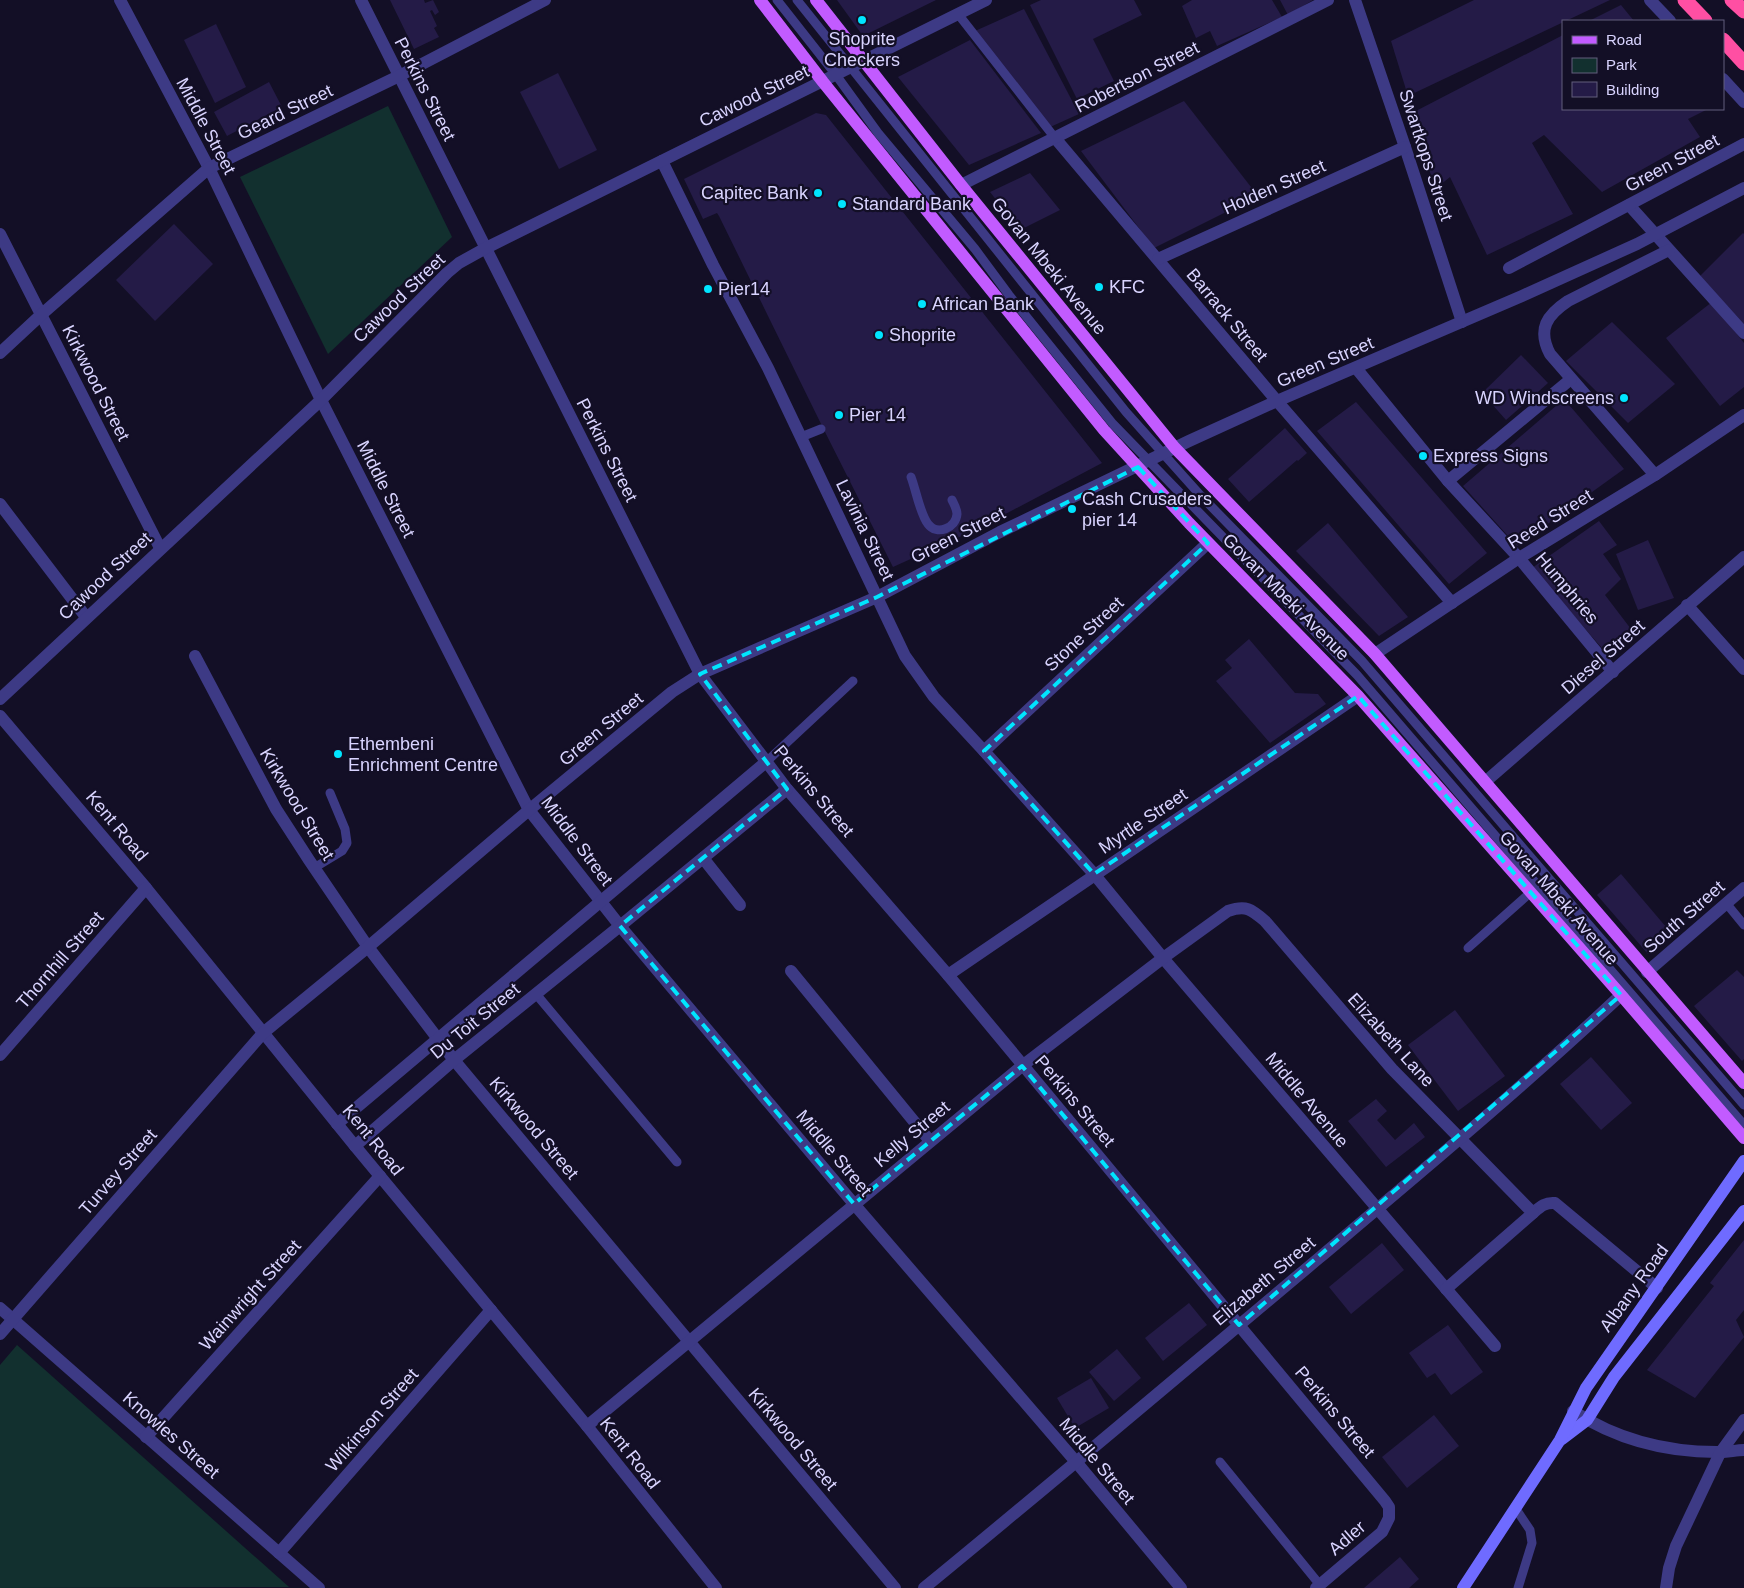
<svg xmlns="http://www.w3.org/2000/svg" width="1744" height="1588" viewBox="0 0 1744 1588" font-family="Arial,sans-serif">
	<rect width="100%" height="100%" fill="#130f26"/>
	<g fill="#12302f">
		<path d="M388 106 452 237 328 354 240 177Z"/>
		<path d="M17 1345 289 1587 0 1588V1365Z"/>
	</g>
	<g fill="#241b47">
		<path d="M390 0H424L425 3 433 0 439 12 435 15 432 10 430 11 437 26 434 28 439 37 414 49Z"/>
		<path d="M837 0H936L863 36Z"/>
		<path d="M1041 0H1134L1142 15 1093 39 1114 81 1077 99 1030 5Z"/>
		<path d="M1192 0H1272L1282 17 1217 46 1210 31 1196 38 1182 6Z"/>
		<path d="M1280 0H1313L1288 15Z"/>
		<path d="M1474 0H1610L1408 96 1391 41Z"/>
		<path d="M1621 5 1634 21H1589Z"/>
		<path d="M1024 9 1079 114 1048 128 975 31Z"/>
		<path d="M216 24 246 87 215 103 184 40Z"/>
		<path d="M1563 35V109H1705L1706 110 1688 119 1700 137 1602 192 1544 135 1532 143 1573 214 1487 255 1450 177 1435 189 1412 113Z"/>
		<path d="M970 40 1041 133 969 165 898 77Z"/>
		<path d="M558 73 597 150 559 169 520 92Z"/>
		<path d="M269 82 282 107 227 136 214 112Z"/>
		<path d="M1184 101 1258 196 1154 248 1081 151Z"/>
		<path d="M816 113 826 115 1102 463 977 529 893 567 824 430 719 216 717 213 703 219 684 179Z"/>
		<path d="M1030 173 1060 210 1020 230 990 192Z"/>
		<path d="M174 224 213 264 155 321 116 280Z"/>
		<path d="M1743 233 1744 234V324L1700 276Z"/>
		<path d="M1712 302 1744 343V387L1720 406 1666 338Z"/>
		<path d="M1612 322 1675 384 1628 423 1566 361Z"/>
		<path d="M1521 355 1548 383 1506 420 1482 393Z"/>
		<path d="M1564 399 1624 469 1517 546 1463 486Z"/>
		<path d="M1356 402 1487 553 1449 584 1317 431Z"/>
		<path d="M1285 428 1307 453 1298 461 1297 460 1249 502 1228 479Z"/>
		<path d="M1599 521 1617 545 1603 554 1621 579 1605 595 1634 633 1608 655 1532 568Z"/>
		<path d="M1328 523 1408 617 1379 636 1296 551Z"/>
		<path d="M1648 540 1674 598 1638 610 1616 554Z"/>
		<path d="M1249 639 1295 693 1318 694 1326 704 1270 743 1216 681 1232 668 1225 660Z"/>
		<path d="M1621 874 1672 934 1648 954 1597 895Z"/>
		<path d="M1737 970 1744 977V1059L1742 1061 1694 1006Z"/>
		<path d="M1455 1010 1505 1076 1458 1111 1408 1045Z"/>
		<path d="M1591 1057 1632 1103 1601 1130 1560 1084Z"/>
		<path d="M1376 1099 1387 1111 1377 1120 1395 1140 1414 1123 1425 1137 1386 1167 1348 1121Z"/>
		<path d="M1744 1240V1310L1736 1320 1744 1337 1695 1398 1647 1370 1714 1286 1710 1283Z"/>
		<path d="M1382 1243 1404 1270 1351 1314 1329 1287Z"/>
		<path d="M1189 1303 1207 1325 1163 1361 1145 1338Z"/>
		<path d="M1448 1325 1483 1372 1451 1395 1435 1373 1427 1378 1409 1353Z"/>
		<path d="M1117 1349 1141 1378 1114 1401 1089 1372Z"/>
		<path d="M1091 1378 1109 1408 1075 1428 1057 1398Z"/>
		<path d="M1434 1415 1459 1446 1407 1488 1382 1457Z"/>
		<path d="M1400 1557 1419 1579 1409 1588H1364Z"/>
	</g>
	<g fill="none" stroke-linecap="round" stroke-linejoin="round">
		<g stroke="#3d3a85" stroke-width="9">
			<path d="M777 0 836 75 878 133 975 249 1009 295 1113 424 1357 675 1744 1125"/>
			<path d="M797 0 1126 412 1201 496 1362 661 1744 1105"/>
			<path d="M958 14 1055 138"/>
			<path d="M801 437 821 429"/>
			<path d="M911 477C916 490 920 514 928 524 937 536 956 528 957 514 957 509 954 504 952 500"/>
			<path d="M766 762 853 681"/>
			<path d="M314 868 342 851 347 843 345 829 330 793"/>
			<path d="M1726 903 1744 925"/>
			<path d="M1468 948 1531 892"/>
			<path d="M536 994 677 1162"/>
			<path d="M1220 1462 1320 1585"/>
			<path d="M1516 1509 1530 1530 1532 1543 1518 1588"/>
		</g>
		<g stroke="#3d3a85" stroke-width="12">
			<path d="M120 0 209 168 321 400 529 810 620 926 854 1204 1077 1463 1181 1588"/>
			<path d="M361 0 700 674 787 789 948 975 1385 1501 1389 1507V1518L1382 1532 1316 1588"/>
			<path d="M1355 0 1405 147 1462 322"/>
			<path d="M1055 138 1277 401 1452 603"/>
			<path d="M662 161 713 265 768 368 905 656 934 697 984 751 1094 874 1163 958 1495 1346"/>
			<path d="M961 185 1328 0"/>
			<path d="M1629 205 1744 333"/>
			<path d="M0 234 160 548"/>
			<path d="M1158 259 1405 147"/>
			<path d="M1509 268 1744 144"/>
			<path d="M0 353 42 314 209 168 399 76 545 0"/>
			<path d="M1356 368 1448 481 1519 558 1613 672"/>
			<path d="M1655 475 1550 354C1537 329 1547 315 1568 301L1669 250"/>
			<path d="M1448 481 1571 379"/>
			<path d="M0 504 86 617"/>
			<path d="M1687 605 1744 669"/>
			<path d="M1375 654 1519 558 1655 475 1744 415"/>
			<path d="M195 656 276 809 309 860 368 947 454 1060 895 1588"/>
			<path d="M0 699 321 400 447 273 459 263 486 248 986 0"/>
			<path d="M0 716 146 888 355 1146 587 1426 716 1588"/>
			<path d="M984 751 1208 543"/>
			<path d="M1485 782 1744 557"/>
			<path d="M703 858 740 905"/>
			<path d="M791 971 930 1141"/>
			<path d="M1647 972 1744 888"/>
			<path d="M948 975 1358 696"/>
			<path d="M0 1055 146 888"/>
			<path d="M337 1124 766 762"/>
			<path d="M355 1146 454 1060 620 926 787 789"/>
			<path d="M1533 1213C1540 1207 1545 1202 1555 1203L1657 1288"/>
			<path d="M0 1308 319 1588"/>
			<path d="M0 1334 263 1033 368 947 529 810 672 692 700 674 877 597 1000 532 1189 441 1277 401 1522 296 1637 244 1744 188"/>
			<path d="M1573 1411C1616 1439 1666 1452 1717 1452 1726 1453 1735 1450 1744 1450"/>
			<path d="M587 1426 1022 1066 1163 958 1228 911C1246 905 1251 909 1265 921L1392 1069 1533 1213 1446 1289"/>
			<path d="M146 1437 380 1176"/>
			<path d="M279 1553 491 1310"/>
			<path d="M924 1588C1057 1479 1188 1368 1319 1258 1421 1172 1524 1086 1621 995"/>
			<path d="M1666 1588 1669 1568 1676 1546 1720 1453 1744 1420"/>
		</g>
		<g stroke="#3d3a85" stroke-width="12">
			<path d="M1650 0 1670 21"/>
			<path d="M1723 79 1744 102"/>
		</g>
		<g stroke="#6f6bff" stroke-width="12">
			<path d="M1562 1439 1587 1420 1614 1377 1744 1211"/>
			<path d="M1463 1588 1560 1440 1586 1388 1744 1161"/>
		</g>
		<g stroke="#c25bff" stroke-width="12">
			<path d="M760 0 823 82 1104 430 1189 523 1358 696 1621 995 1744 1138"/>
			<path d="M816 0 961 185 1175 448 1375 654 1744 1083"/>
		</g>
		<g stroke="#ff4fa3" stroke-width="15">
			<path d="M1685 0 1705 21"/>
			<path d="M1732 0 1744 11"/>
			<path d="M1723 40 1744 63"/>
		</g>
	</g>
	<path fill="none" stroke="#00e5ff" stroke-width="4" stroke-dasharray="10 6" stroke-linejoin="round" d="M1138 467 1208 543 984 751 1094 874 1358 696 1621 995 1239 1325 1022 1066 854 1204 620 926 787 789 700 674 877 597Z"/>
	<g fill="#00e5ff" stroke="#130f26" stroke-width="2">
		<circle cx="862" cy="20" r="5"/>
		<circle cx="818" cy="193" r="5"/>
		<circle cx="842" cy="204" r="5"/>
		<circle cx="1099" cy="287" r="5"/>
		<circle cx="708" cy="289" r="5"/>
		<circle cx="922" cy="304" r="5"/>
		<circle cx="879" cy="335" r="5"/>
		<circle cx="1624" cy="398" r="5"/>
		<circle cx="839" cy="415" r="5"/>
		<circle cx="1423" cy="456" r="5"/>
		<circle cx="1072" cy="509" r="5"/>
		<circle cx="338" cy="754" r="5"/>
	</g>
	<g text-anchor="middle" stroke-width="4.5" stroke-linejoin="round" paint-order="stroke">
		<g font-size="18" fill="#d9d4ff" stroke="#130f26" text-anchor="start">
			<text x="862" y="45" text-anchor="middle">Shoprite<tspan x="862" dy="21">Checkers</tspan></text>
			<text x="808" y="199" text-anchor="end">Capitec Bank</text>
			<text x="852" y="210">Standard Bank</text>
			<text x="1109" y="293">KFC</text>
			<text x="718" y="295">Pier14</text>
			<text x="932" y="310">African Bank</text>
			<text x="889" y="341">Shoprite</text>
			<text x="1614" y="404" text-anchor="end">WD Windscreens</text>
			<text x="849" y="421">Pier 14</text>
			<text x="1433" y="462">Express Signs</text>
			<text x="1082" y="505">Cash Crusaders<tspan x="1082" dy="21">pier 14</tspan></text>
			<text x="348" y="750">Ethembeni<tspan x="348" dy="21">Enrichment Centre</tspan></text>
		</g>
		<g font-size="18" fill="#d9d4ff" stroke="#130f26">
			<text transform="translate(1137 77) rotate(-27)" y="6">Robertson Street</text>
			<text transform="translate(425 89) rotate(63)" y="6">Perkins Street</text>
			<text transform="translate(754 96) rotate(-26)" y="6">Cawood Street</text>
			<text transform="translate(285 112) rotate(-26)" y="6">Geard Street</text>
			<text transform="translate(206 126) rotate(62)" y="6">Middle Street</text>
			<text transform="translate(1426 155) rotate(72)" y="6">Swartkops Street</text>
			<text transform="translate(1672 163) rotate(-28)" y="6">Green Street</text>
			<text transform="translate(1274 187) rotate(-24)" y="6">Holden Street</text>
			<text transform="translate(1049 266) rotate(51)" y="6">Govan Mbeki Avenue</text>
			<text transform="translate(399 298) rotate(-44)" y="6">Cawood Street</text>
			<text transform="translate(1227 315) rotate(50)" y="6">Barrack Street</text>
			<text transform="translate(1325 362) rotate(-23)" y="6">Green Street</text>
			<text transform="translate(96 383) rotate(63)" y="6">Kirkwood Street</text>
			<text transform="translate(607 450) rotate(63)" y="6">Perkins Street</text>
			<text transform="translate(386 489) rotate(63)" y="6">Middle Street</text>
			<text transform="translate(1550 519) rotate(-32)" y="6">Reed Street</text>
			<text transform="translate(865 530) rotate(64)" y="6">Lavinia Street</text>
			<text transform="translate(958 535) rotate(-27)" y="6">Green Street</text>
			<text transform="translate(105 576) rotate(-43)" y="6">Cawood Street</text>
			<text transform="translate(1567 588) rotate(50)" y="6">Humphries</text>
			<text transform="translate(1286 597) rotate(45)" y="6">Govan Mbeki Avenue</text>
			<text transform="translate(1084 634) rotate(-43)" y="6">Stone Street</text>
			<text transform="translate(1603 657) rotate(-41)" y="6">Diesel Street</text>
			<text transform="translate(601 729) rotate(-40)" y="6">Green Street</text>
			<text transform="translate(814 791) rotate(50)" y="6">Perkins Street</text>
			<text transform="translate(297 804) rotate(59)" y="6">Kirkwood Street</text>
			<text transform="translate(1143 821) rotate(-34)" y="6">Myrtle Street</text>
			<text transform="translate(117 826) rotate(50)" y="6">Kent Road</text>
			<text transform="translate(577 841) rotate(53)" y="6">Middle Street</text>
			<text transform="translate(1559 898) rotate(49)" y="6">Govan Mbeki Avenue</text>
			<text transform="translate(1684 917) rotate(-41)" y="6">South Street</text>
			<text transform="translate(60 960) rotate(-49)" y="6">Thornhill Street</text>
			<text transform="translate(475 1021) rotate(-39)" y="6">Du Toit Street</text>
			<text transform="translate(1391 1040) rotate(48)" y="6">Elizabeth Lane</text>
			<text transform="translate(1307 1100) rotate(50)" y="6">Middle Avenue</text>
			<text transform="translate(1075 1101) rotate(50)" y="6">Perkins Street</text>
			<text transform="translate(534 1128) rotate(50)" y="6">Kirkwood Street</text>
			<text transform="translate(912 1134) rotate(-40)" y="6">Kelly Street</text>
			<text transform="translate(373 1140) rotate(51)" y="6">Kent Road</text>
			<text transform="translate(834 1153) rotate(50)" y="6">Middle Street</text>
			<text transform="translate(118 1172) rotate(-49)" y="6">Turvey Street</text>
			<text transform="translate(1264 1281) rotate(-40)" y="6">Elizabeth Street</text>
			<text transform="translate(1634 1288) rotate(-54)" y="6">Albany Road</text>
			<text transform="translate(250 1295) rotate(-48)" y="6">Wainwright Street</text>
			<text transform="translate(1335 1412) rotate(50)" y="6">Perkins Street</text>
			<text transform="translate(372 1420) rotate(-49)" y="6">Wilkinson Street</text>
			<text transform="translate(171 1435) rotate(41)" y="6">Knowles Street</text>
			<text transform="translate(793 1439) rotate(50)" y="6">Kirkwood Street</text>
			<text transform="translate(630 1453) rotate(52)" y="6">Kent Road</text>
			<text transform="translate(1097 1461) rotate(50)" y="6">Middle Street</text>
			<text transform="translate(1347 1538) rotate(-41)" y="6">Adler</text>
		</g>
	</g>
	<rect x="1562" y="20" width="162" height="90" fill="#130f26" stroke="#625e7d"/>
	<rect x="1572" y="36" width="25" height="8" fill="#c25bff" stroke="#625e7d"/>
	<text x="1606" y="45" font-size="15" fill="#d9d4ff">Road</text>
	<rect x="1572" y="58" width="25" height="15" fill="#12302f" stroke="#625e7d"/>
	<text x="1606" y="70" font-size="15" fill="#d9d4ff">Park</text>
	<rect x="1572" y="82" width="25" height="15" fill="#241b47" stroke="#625e7d"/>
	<text x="1606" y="95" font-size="15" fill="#d9d4ff">Building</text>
</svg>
